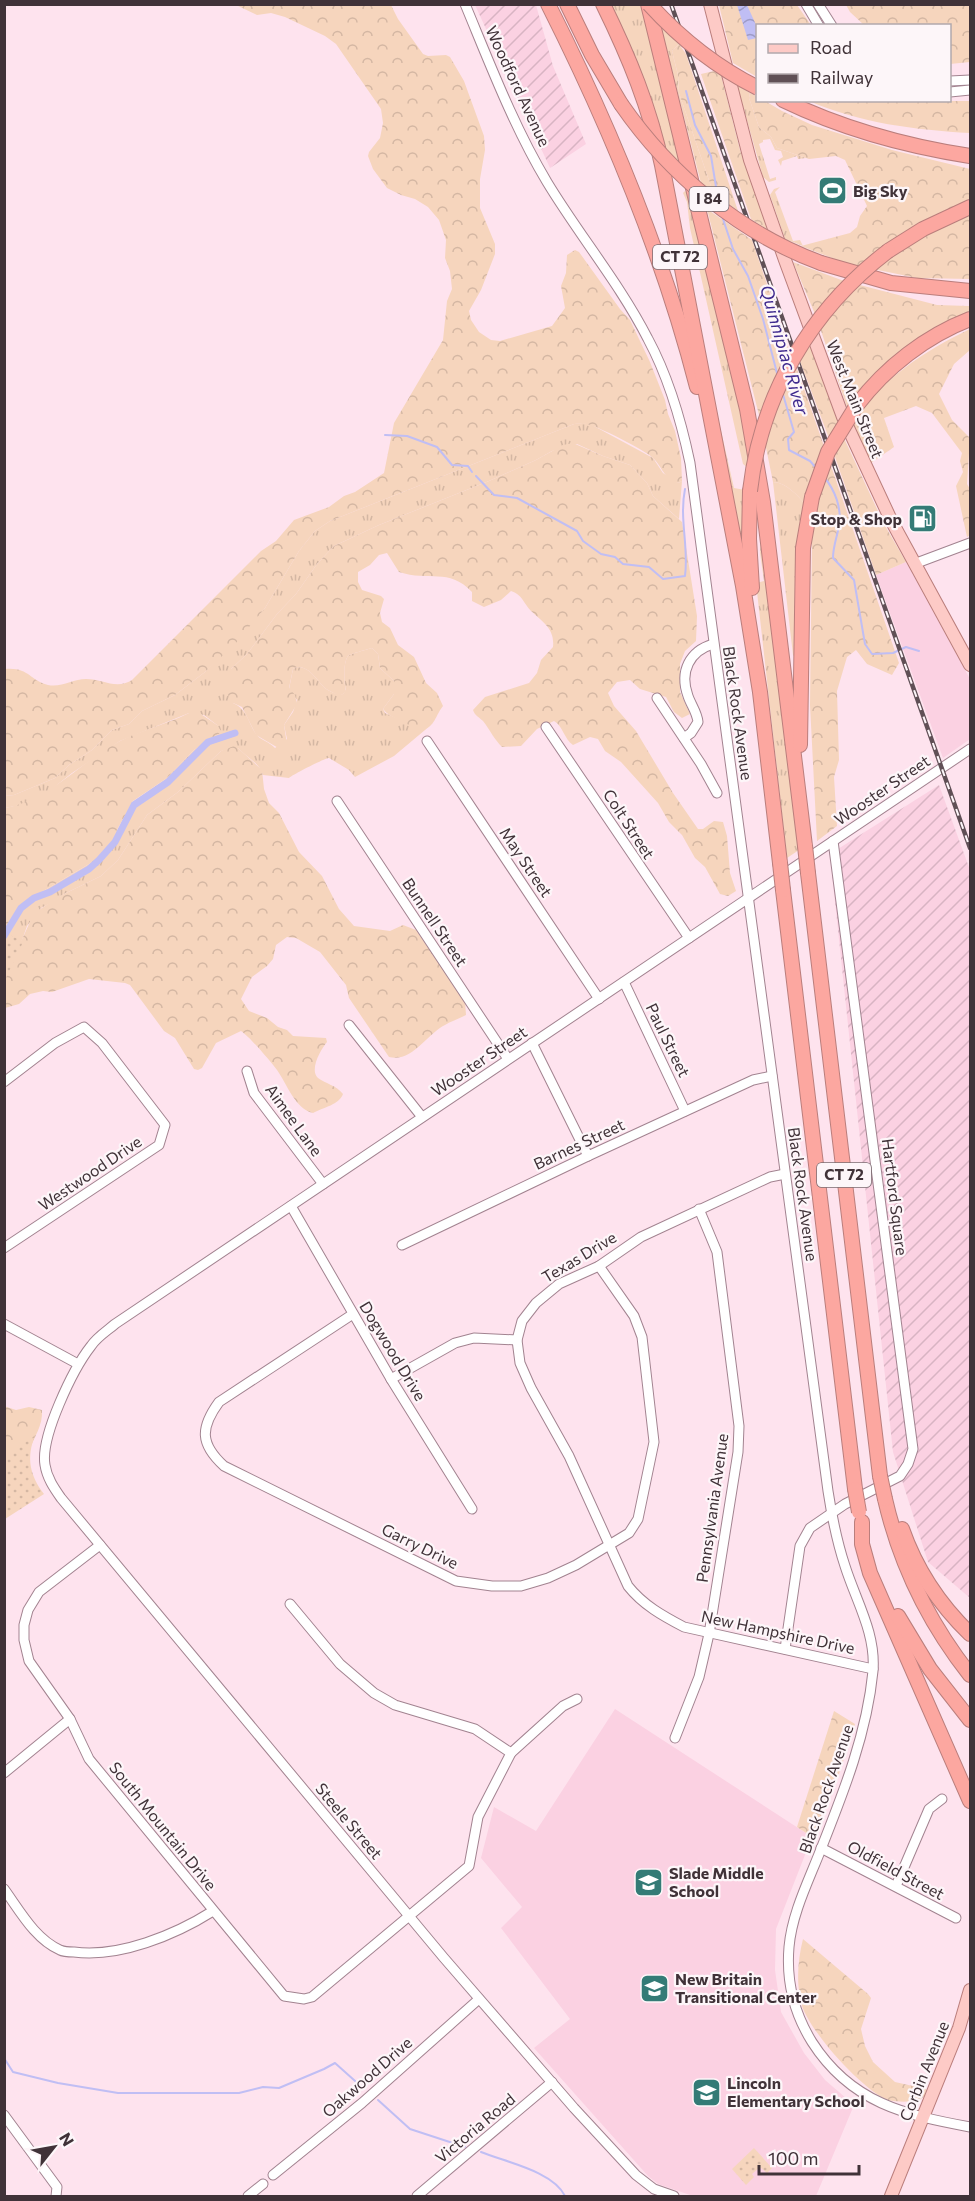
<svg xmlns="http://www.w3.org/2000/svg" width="975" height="2201" viewBox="0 0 975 2201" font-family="Commissioner,sans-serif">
	<defs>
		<pattern id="industrial-furrows" width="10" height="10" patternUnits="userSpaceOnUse" patternTransform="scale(1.5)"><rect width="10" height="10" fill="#fbd1e2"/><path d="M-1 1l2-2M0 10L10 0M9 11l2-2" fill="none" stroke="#d8b4c3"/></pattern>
		<pattern id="grass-tufts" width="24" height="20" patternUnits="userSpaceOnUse" patternTransform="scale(1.5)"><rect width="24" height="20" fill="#f6d5bd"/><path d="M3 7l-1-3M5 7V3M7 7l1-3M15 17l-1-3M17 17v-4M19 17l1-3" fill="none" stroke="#d4b7a3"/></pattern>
		<pattern id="forest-crowns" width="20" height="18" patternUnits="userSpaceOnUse" patternTransform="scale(1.5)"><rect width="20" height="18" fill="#f6d5bd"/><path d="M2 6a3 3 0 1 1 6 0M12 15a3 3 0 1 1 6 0" fill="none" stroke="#d4b7a3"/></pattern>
		<pattern id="park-dots" width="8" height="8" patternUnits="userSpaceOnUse" patternTransform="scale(1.5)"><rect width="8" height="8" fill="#f6d5bd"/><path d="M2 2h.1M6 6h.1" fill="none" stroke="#d4b7a3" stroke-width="1.8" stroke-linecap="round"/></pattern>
		<pattern id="water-waves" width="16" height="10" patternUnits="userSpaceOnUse" patternTransform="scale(1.5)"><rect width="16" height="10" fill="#c0bef4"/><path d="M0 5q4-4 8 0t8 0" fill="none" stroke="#9d9bc7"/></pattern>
	</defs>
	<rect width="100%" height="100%" fill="#fee3ee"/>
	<g fill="#fbd1e2">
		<path d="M906 562 970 679V739L943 758 876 575Z"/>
		<path d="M615 1709 812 1837 776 1929 775 1970 781 2012 804 2053 825 2080 854 2105 816 2196H693L658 2184 648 2176 534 2048 570 2019 501 1928 522 1907 481 1858 494 1807 536 1831Z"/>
	</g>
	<g fill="url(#industrial-furrows)">
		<path d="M475 5H536L553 66 586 144 550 168Z"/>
		<path d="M939 785 970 870V1598L928 1562 893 1452 830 854Z"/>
	</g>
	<g fill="url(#grass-tufts)">
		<path d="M610 5H639L645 12 684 167 663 146 659 126 637 61Z"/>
		<path d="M661 27 679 44 672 51 678 75 679 93 713 192 701 183Z"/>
		<path d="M737 85 750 93 749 98 759 127 771 137 777 148 806 158 798 159 797 156 782 161 781 166 778 160 783 157 781 151 775 150 770 139 763 140V142L759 144 770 179 776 177V180L769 182 763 177Z"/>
		<path d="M780 187 775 192 793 241 800 240 803 246 785 239 770 195 774 189Z"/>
		<path d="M685 191 692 198 751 451 748 468 743 464 690 228 687 202 683 193Z"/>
		<path d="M717 422H719L734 488 745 490 742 549Z"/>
		<path d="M583 423 592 425 653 458 663 473 678 483 682 481 679 519 653 496 647 483 630 465 603 456 577 444 552 451 536 460 489 481 379 525 334 546 317 564 296 594 277 614 247 654 231 669 233 703C247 709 248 722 256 734 260 740 270 742 275 748L287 739 284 725 293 712 297 700 289 689 293 669 297 667C311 667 316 680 325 688 328 691 335 693 339 695L343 694 346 690C344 683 343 662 348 656 350 654 368 649 372 648L378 654 380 668 394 681V694L383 709 385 713 422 729 431 725 394 756 355 777 349 770 329 758C325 758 292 775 289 778L263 775C259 762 246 757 238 748L221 751 178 792 147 815 118 860 101 876 64 894 53 902 41 908 27 926 21 943 5 939 15 917 28 900 89 864 118 829 127 811 134 801 167 778 194 750 220 733 217 725 204 715 189 713 120 741 72 773 48 792 26 804 5 808V796L14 795 55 778 69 765 92 750 112 730 129 724 142 711 175 695 205 672 265 608 299 551 315 531 330 521 574 424Z"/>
		<path d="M773 482C787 483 797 495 806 505L796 658 793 655Z"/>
		<path d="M761 534 799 850 787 858 756 583 764 581 760 553Z"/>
	</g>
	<g fill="url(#forest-crowns)">
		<path d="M236 5H391L398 19 423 54 428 56 446 55 450 57 464 81 484 136 485 150 480 179V208L495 244V254L481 290 469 311 471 320 479 332 491 340 500 341 552 326 565 308 561 286 566 273 567 255 575 250 579 252 620 309 630 320 650 362 665 400 668 414 675 431 681 458 682 481 678 483C665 480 663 469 655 460 646 450 606 431 593 426 586 423 581 423 574 424L330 521 315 531 299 551 265 608 235 644 205 672 175 695 142 711 129 724 112 730 92 750 69 765 55 778 14 795 5 796V669C29 667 29 680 48 685 61 688 73 679 86 679 103 679 116 690 132 680L261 551 276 541 294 520 329 507 344 496 355 492 384 473 394 423 443 340 447 301 452 289 450 271 445 258 446 240 439 220 428 207 415 199 401 195 387 188 373 169 368 156 369 152 380 138 383 123 381 109 336 44 325 36 285 17 271 13 257 15Z"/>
		<path d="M719 5H797L811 25 758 26 757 77 733 63Z"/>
		<path d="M846 5H970V62L950 64V26L864 25 850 12Z"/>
		<path d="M679 44 686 54 738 211 713 192 679 93 678 75 672 51Z"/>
		<path d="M714 71 721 75 740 150 768 230 751 219 701 74Z"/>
		<path d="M750 93 757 96 758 100 765 101 782 111 812 125 892 150 970 169V200L915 227 858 268 801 246 850 233 857 227 860 216 867 206 845 160 836 156 809 159 777 148 771 137 759 127 749 98Z"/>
		<path d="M809 101H970V133C915 130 860 123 809 101Z"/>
		<path d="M707 209 752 240 790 352 760 419Z"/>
		<path d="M970 211V279L917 278 873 269 927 232Z"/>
		<path d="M793 262 844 281 815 314Z"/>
		<path d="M856 284 937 305 969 306 970 311 951 320 848 410 819 325Z"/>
		<path d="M970 329V350L954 364 939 394 952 420 970 438 967 484 970 489V535L967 537 956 486 963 472 960 461 962 453 932 413 916 406 884 418 894 447 871 463 852 422C882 379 924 351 970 329Z"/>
		<path d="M808 341 839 425 830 441 798 356Z"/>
		<path d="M795 363 825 449 806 505C797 495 787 483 773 482L764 438Z"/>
		<path d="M843 436 884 524 906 562 876 575 834 454Z"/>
		<path d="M573 443 603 456 630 465 647 483 653 496 682 522 697 616 696 641 685 651 680 664V692L690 714 682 718 674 712 666 697 640 689 630 680 617 682 608 693 614 706 636 731 673 793 698 829H703L714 821 723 822 727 836 730 873 736 891 728 896 720 894 705 867 695 858 682 835 669 822 658 803 621 762 605 751 598 739 590 737 573 745C564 739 563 726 554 721L537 729 521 746 502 747C494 739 490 730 483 721 479 717 475 716 473 710L485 697 529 683 537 673 541 660 553 647C555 629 543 622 531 611 524 604 522 594 511 591L501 600 484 607 472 601V592C448 567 429 582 399 572L387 553 379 555 370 565 358 572V582L362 590 381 596 384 599 380 613 382 622 390 628 398 645 414 657 426 683 437 693 443 706C433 719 435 732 413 729 404 719 390 719 383 709L394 694V681L380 668 378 654 372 648C368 649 350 654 348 656 343 662 344 683 346 691L343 694 339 696C335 693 328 691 325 688 316 680 311 667 297 667L293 669 289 688 295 695 297 704 284 725 287 744 280 749 256 735 242 707 233 703 228 695 227 686 231 678V669L247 654 277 614 296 594 317 564 334 546 379 525 489 481 536 460 563 445Z"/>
		<path d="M830 463 899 663 892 675 867 664 856 650 847 657 837 691 839 760 834 777 837 826 817 841 810 705 812 539 817 499Z"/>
		<path d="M198 712 217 725 221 731 220 733 194 750 167 778 133 801 108 846 89 864 28 900 15 917 5 939V808C50 800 80 762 120 741 142 730 167 724 189 713Z"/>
		<path d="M234 746 238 748 262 770 264 789 269 803 279 813 299 852 322 876 339 909 354 926 390 931 403 925 416 930 465 1001 466 1015C459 1019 451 1021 445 1025 428 1033 412 1063 389 1057L349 998 346 985 320 952 296 938 287 937 276 945 273 959 267 966 252 977 241 999 249 1011 267 1018 278 1027 287 1030 293 1036 326 1038 327 1042C321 1049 309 1070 318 1078 326 1084 336 1085 343 1094 339 1105 324 1107 313 1113 295 1109 287 1084 277 1070 270 1061 250 1037 241 1031L216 1043 202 1068 198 1070 194 1069 175 1038 164 1031 130 985 125 983 89 979 52 992 43 991 30 994 19 1004 5 1008 4 979 34 913 64 894 101 876 118 860 147 815 178 792 221 751Z"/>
		<path d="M4 1406 16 1410 29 1407 42 1410C43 1426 34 1437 29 1451L5 1458Z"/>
		<path d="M834 1711 855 1724 838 1777 812 1837 797 1827Z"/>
		<path d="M803 1939 868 1994 871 1998 861 2029 865 2046 873 2062 895 2082 926 2089C926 2096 922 2100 915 2101 908 2102 895 2102 888 2100 863 2091 806 2028 801 2002 796 1981 798 1959 803 1939Z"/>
	</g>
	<g fill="url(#park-dots)">
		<path d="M5 932 23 942 5 980Z"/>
		<path d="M35 1436C26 1457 30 1476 44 1494L5 1519V1455Z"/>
		<path d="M754 2148 772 2168 767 2173 760 2167 752 2174 754 2177 746 2185 732 2169Z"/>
	</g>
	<path fill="url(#water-waves)" d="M737 5H747L757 27V38L748 40Z"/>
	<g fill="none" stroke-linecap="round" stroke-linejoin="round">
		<g stroke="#c0bef4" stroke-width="2">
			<path d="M686 91 695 125 711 156 718 199"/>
			<path d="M722 216 733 249 748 276 763 319 778 377"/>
			<path d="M782 391 794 432 788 439 789 450 810 461 816 468"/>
			<path d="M385 435 407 436 437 447 452 465 468 466 472 472"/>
			<path d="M476 476 494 495 517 498 577 531 583 541 601 554 615 557 623 564 649 567 663 579 685 576C689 547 679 519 685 489"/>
			<path d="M824 477C835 490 842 508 839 526 837 537 833 546 833 558L854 580 865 644 872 654 893 653 906 647 919 651"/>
			<path d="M4 2058 13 2072 58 2083 118 2093H239L263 2087 279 2088 324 2069 335 2063 364 2089"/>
			<path d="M378 2100 410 2129 465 2147"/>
			<path d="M481 2152C505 2162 553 2171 565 2196"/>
		</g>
		<path stroke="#c0bef4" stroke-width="7" d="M4 936 21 908 34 898 50 892 89 869 99 860 115 842 134 805 168 782 208 742 235 733"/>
		<defs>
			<g id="minor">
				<path d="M465 4C490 64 514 127 547 182 579 235 620 284 648 339 669 378 681 420 690 463L828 1491C832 1517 837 1542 845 1566 856 1601 876 1633 873 1671 867 1733 844 1791 821 1849 809 1880 792 1913 789 1947 786 1982 794 2013 812 2042 851 2103 905 2115 970 2127"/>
				<path d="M806 4 819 26"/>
				<path d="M818 4 832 26"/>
				<path d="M950 81 970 80"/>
				<path d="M950 92 970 90"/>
				<path d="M914 564 970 543"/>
				<path d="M657 698 701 764 717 793"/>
				<path d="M546 727 689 938"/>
				<path d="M684 738 691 733 698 722C697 712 691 705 688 696 679 671 690 651 713 644"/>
				<path d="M427 741 599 999"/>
				<path d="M337 801 508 1059"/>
				<path d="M624 982 685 1111"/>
				<path d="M349 1025 422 1117"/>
				<path d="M532 1043 588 1156"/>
				<path d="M247 1071 254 1093 323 1184"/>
				<path d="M4 1082 55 1043 84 1027 102 1043 165 1125 159 1145 4 1248"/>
				<path d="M785 1174 770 1177 641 1237 599 1266 559 1284 536 1303 522 1321 517 1340 520 1363 531 1388 569 1456 628 1586C643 1605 663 1616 684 1627L873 1669"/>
				<path d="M291 1206 391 1379 472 1509"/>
				<path d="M402 1245 588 1156 753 1080 772 1076"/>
				<path d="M353 1314 219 1402C200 1428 200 1444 224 1466L456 1581 492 1586H521L548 1578 576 1565 629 1533 638 1519 654 1442 642 1337 634 1316 599 1266"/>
				<path d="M4 1324 78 1364"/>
				<path d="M391 1379 455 1343 474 1338 517 1340"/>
				<path d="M100 1545 39 1592 28 1610 24 1625V1640L29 1661 70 1719 89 1759 284 1996 304 1999 312 1997 469 1866 478 1817 511 1753 563 1706 577 1699"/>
				<path d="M290 1604 340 1664 374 1693 395 1705 475 1729 511 1753"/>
				<path d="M785 1649 800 1546 810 1528 845 1504 900 1476 908 1464 913 1449 833 841"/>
				<path d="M675 1738 699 1677 709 1634 738 1452 739 1426 717 1252 699 1209"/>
				<path d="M4 1773 70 1719"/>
				<path d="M821 1848 956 1918"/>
				<path d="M896 1886 929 1809 942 1799"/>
				<path d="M4 1889C20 1911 35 1939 60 1950 64 1952 70 1952 74 1952 119 1958 175 1935 213 1911"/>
				<path d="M4 2115 57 2187 56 2196"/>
				<path d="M273 2175 362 2103 479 1999"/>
				<path d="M248 2196 263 2184"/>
				<path d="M417 2196 552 2082"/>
				<path d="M674 2196 654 2189 636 2175 574 2108 444 1958 61 1498C54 1488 47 1478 45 1465 40 1437 73 1369 91 1346 97 1337 107 1331 115 1324L970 749"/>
			</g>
			<g id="major">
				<path d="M710 4 750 160 785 260 843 417 891 520 970 665"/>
				<path d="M891 2196 959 2028 970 1990"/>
			</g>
			<g id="highway">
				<path d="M548 4C610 127 663 254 697 387"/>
				<path d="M567 4 592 55 621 104"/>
				<path d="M603 4C629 57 650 108 662 165L743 586 760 692 780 863"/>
				<path d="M648 4 747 409 763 502 805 846"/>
				<path d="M783 100C843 129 905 146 970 156"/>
				<path d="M888 251 923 229 970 207"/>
				<path d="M821 263 891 283 970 291"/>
				<path d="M857 405C886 367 926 336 970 319"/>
				<path d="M750 491 749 539 752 588"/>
				<path d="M800 745 803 548 812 497"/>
				<path d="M808 873 880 1476"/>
				<path d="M783 890 855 1489"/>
				<path d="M885 1499C900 1564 929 1623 970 1675"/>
				<path d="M862 1522V1544L870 1573 970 1801"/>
				<path d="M902 1529C916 1569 940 1605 970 1634"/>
				<path d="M898 1616 930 1669 970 1720"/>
			</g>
		</defs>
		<use href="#minor" stroke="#a28390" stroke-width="11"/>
		<use href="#major" stroke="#ba7e7c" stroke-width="14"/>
		<use href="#highway" stroke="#ba7e7c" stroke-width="16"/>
		<use href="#minor" stroke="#fff" stroke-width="9"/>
		<use href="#major" stroke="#fdcac6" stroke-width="12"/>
		<use href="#highway" stroke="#fca7a0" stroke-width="14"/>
		<defs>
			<path id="rail" d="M671 4 970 848"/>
		</defs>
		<use href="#rail" stroke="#605056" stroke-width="4.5"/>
		<use href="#rail" stroke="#fdf6f9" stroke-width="2" stroke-dasharray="7" stroke-linecap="butt"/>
		<defs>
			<g id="highway-bridge">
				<path d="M649 4C680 38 716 67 758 88"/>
				<path d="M621 104C670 175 740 233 821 263"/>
				<path d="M750 491C761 394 811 310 888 251"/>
				<path d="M812 497 828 452 857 405"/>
				<path d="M805 846 808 873"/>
				<path d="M780 863 783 890"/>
				<path d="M880 1476 885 1499"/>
				<path d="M855 1489 859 1512"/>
			</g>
		</defs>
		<use href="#highway-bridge" stroke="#ba7e7c" stroke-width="16" stroke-linecap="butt"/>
		<use href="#highway-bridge" stroke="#fca7a0" stroke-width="14"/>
	</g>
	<defs>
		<symbol id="stadium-square" viewBox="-11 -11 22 22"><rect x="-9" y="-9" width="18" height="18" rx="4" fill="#347b76" stroke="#fdf6f9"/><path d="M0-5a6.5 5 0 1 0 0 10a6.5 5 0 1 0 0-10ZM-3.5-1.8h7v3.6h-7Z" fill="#fff"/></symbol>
		<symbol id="fuel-square" viewBox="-11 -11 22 22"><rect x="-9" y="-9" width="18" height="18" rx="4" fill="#347b76" stroke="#fdf6f9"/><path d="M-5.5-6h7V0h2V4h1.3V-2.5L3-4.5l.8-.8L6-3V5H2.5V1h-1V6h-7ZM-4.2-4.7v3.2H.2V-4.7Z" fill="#fff"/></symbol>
		<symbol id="school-square" viewBox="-11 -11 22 22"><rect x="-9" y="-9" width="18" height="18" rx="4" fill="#347b76" stroke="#fdf6f9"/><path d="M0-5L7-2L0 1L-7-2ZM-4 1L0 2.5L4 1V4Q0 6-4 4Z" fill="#fff"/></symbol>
	</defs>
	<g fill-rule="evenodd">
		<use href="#stadium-square" x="816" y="174" width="33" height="33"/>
		<use href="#fuel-square" x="906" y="502" width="33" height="33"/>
		<use href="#school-square" x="632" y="1866" width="33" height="33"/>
		<use href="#school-square" x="638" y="1972" width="33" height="33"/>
		<use href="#school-square" x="690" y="2076" width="33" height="33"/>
	</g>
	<g text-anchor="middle" stroke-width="4.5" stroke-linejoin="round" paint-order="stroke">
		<g fill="#fdf6f9" stroke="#796d72" stroke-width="1.5">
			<rect x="689.5" y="187" width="39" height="24" rx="4.5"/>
			<rect x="653" y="245" width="54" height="24" rx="4.5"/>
			<rect x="817" y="1163" width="54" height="24" rx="4.5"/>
		</g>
		<g font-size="15" font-weight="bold" fill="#403238">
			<text x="709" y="204">I 84</text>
			<text x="680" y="262">CT 72</text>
			<text x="844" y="1180">CT 72</text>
		</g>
		<g font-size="16" fill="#403238" stroke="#fdf6f9">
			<text transform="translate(518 86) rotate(65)" y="6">Woodford Avenue</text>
			<text transform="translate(855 399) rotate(68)" y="6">West Main Street</text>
			<text transform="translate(738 713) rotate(82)" y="6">Black Rock Avenue</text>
			<text transform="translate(882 790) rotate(-34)" y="6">Wooster Street</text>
			<text transform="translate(629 824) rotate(57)" y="6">Colt Street</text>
			<text transform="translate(526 862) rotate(56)" y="6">May Street</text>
			<text transform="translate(435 922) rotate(56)" y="6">Bunnell Street</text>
			<text transform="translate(668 1040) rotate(64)" y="6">Paul Street</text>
			<text transform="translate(479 1061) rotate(-34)" y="6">Wooster Street</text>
			<text transform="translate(294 1120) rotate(54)" y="6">Aimee Lane</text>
			<text transform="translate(579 1144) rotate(-25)" y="6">Barnes Street</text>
			<text transform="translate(90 1173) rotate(-34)" y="6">Westwood Drive</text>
			<text transform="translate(803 1194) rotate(82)" y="6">Black Rock Avenue</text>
			<text transform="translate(895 1197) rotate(83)" y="6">Hartford Square</text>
			<text transform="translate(579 1257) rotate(-31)" y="6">Texas Drive</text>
			<text transform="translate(393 1351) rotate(59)" y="6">Dogwood Drive</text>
			<text transform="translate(712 1508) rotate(-82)" y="6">Pennsylvania Avenue</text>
			<text transform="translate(420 1546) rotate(26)" y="6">Garry Drive</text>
			<text transform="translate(778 1632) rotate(12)" y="6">New Hampshire Drive</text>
			<text transform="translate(826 1789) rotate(-71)" y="6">Black Rock Avenue</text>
			<text transform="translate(349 1821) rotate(50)" y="6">Steele Street</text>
			<text transform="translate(163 1826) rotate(51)" y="6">South Mountain Drive</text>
			<text transform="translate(896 1870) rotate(28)" y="6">Oldfield Street</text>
			<text transform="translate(924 2071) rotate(-68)" y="6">Corbin Avenue</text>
			<text transform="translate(367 2077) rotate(-41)" y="6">Oakwood Drive</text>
			<text transform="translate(475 2128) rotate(-40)" y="6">Victoria Road</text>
		</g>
		<g font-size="16" font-weight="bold" fill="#403238" stroke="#fdf6f9" text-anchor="start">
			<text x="853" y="197">Big Sky</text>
			<text x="902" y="525" text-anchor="end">Stop &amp; Shop</text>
			<text x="669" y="1879">Slade Middle<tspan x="669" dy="18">School</tspan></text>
			<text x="675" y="1985">New Britain<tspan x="675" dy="18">Transitional Center</tspan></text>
			<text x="727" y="2089">Lincoln<tspan x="727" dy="18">Elementary School</tspan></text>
		</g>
		<g font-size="18" font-style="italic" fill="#402b8f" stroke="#fdf6f9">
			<text transform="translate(784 350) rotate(74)" y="6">Quinnipiac River</text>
		</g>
	</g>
	<rect width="975" height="2201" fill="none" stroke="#403238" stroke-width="12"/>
	<rect x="756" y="24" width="195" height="78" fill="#fdf6f9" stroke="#b1a8ac" stroke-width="1.5"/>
	<rect x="768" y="44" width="30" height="9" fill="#fdcac6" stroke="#b1a8ac" stroke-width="1.5"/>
	<text x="810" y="54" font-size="18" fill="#403238">Road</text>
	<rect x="768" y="74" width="30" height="9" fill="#605056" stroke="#b1a8ac" stroke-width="1.5"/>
	<text x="810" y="84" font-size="18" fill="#403238">Railway</text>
	<g transform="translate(54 2147) rotate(59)" stroke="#fdf6f9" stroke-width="4.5" paint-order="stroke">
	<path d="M0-4.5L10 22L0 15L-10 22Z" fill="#403238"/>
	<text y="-9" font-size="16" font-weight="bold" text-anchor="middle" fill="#403238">N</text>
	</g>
	<path d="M759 2165v9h100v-9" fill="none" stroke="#403238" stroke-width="3"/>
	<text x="768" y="2165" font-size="18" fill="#403238" stroke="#fdf6f9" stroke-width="4.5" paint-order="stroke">100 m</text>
</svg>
